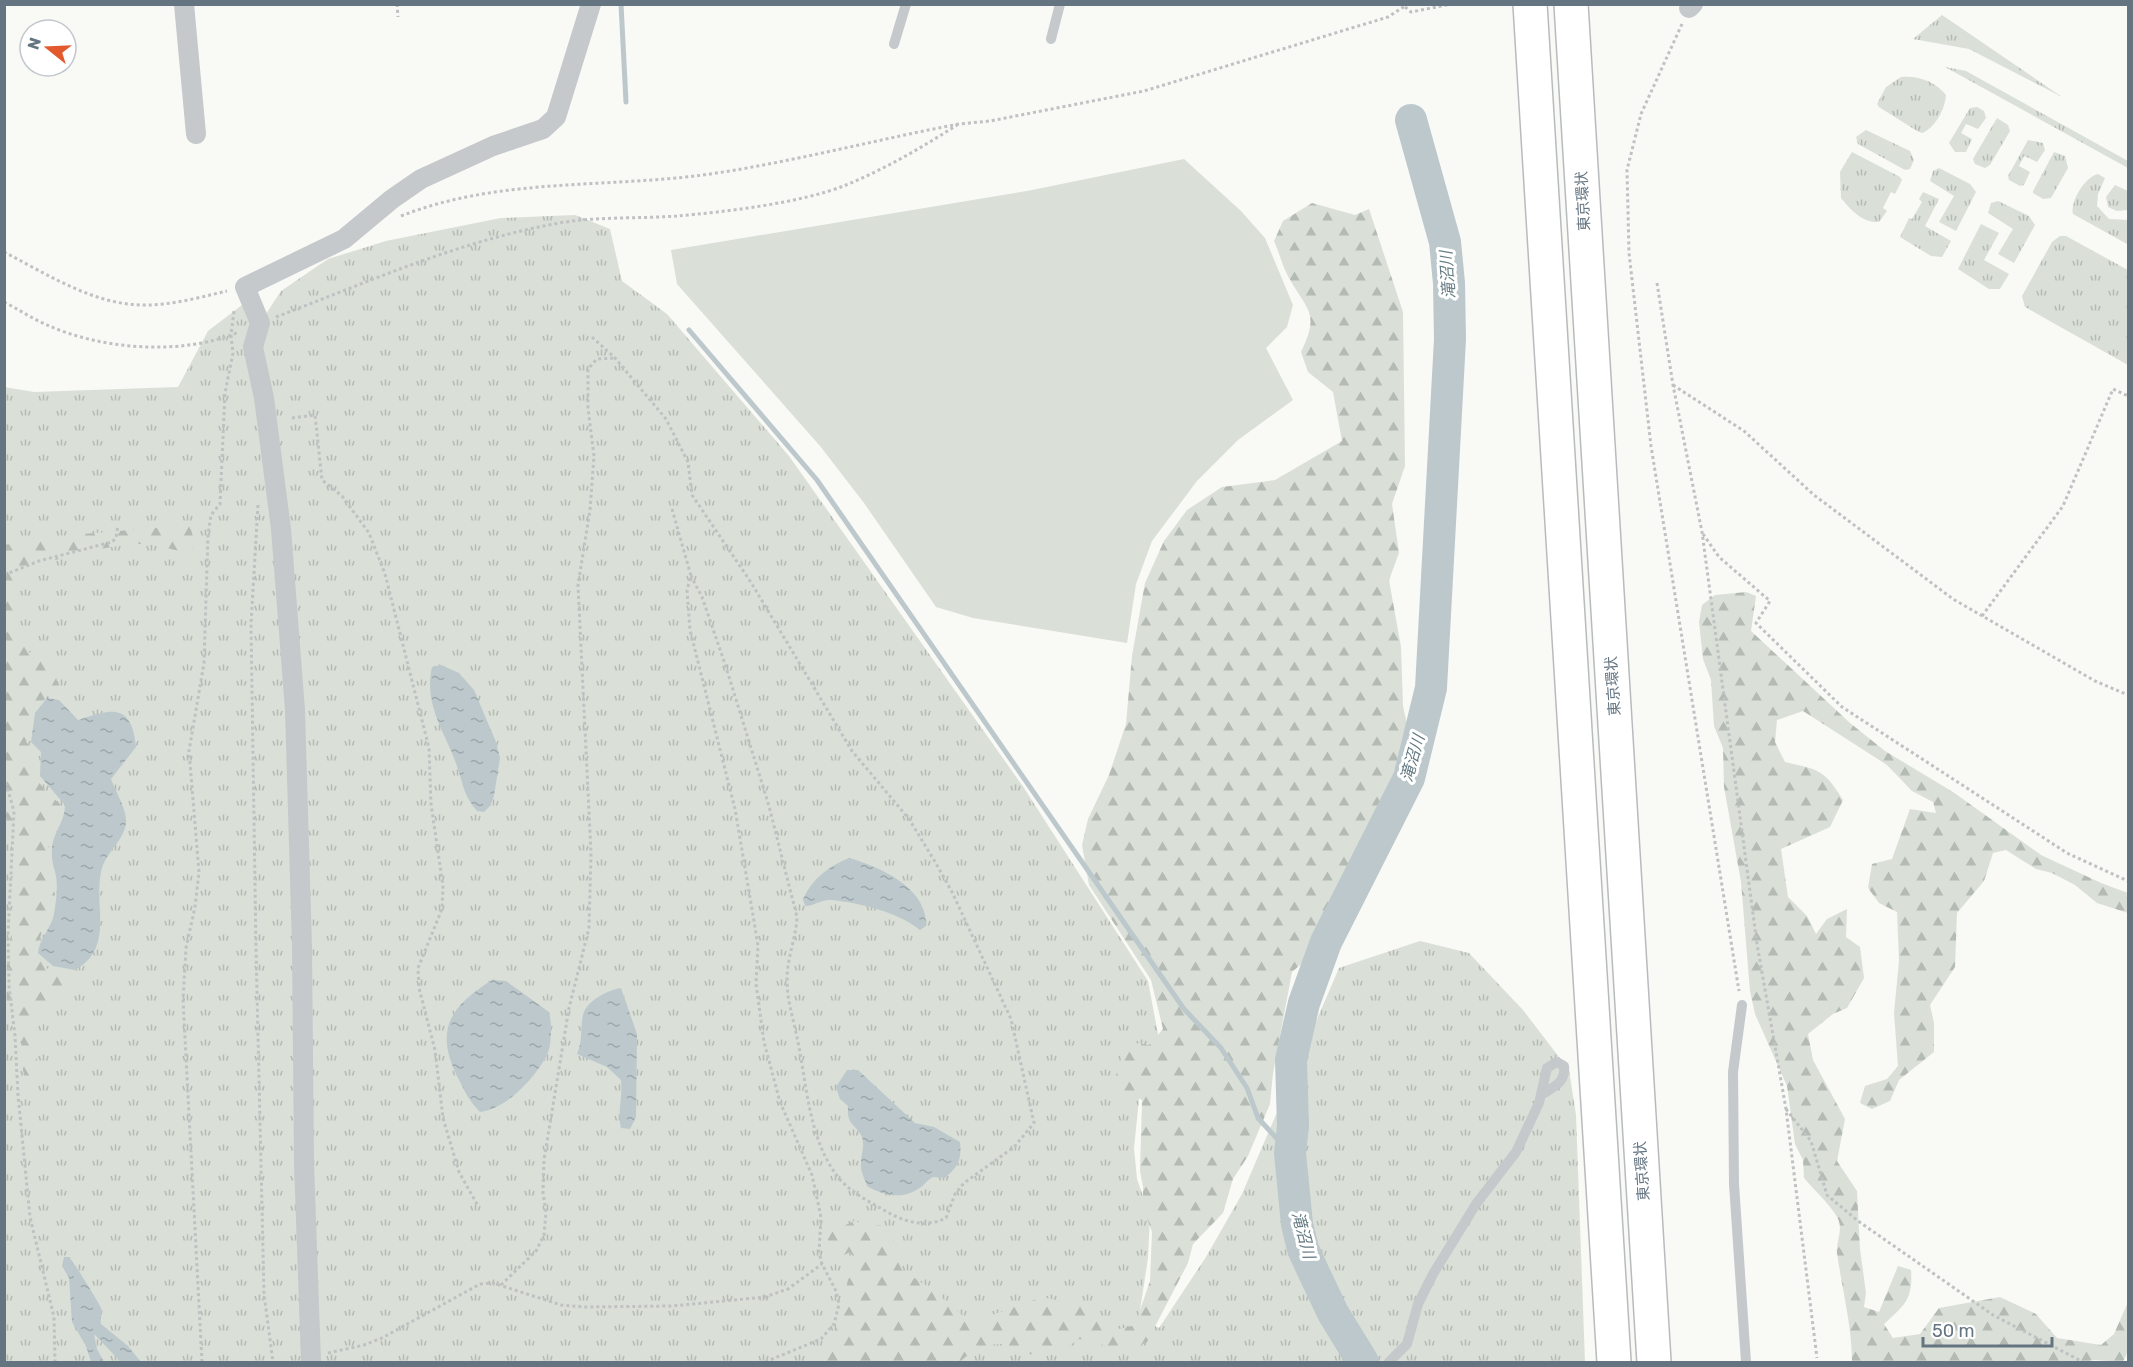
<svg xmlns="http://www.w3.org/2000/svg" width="2133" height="1367" viewBox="0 0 2133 1367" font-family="Rubik,'Noto Sans JP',sans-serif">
	<defs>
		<pattern id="grass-tufts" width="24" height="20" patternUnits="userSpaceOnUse" patternTransform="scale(1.5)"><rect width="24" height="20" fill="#dae0d7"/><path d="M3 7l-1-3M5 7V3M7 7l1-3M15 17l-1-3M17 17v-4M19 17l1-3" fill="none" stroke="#b4bab4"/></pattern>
		<pattern id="forest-firs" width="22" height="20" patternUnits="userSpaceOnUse" patternTransform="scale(1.5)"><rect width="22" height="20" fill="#dae0d7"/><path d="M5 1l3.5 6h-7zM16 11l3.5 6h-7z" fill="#b4bab4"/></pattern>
		<pattern id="water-ripples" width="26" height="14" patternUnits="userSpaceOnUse" patternTransform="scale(1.5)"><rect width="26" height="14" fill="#bcc8cc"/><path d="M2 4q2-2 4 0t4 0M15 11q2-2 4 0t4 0" fill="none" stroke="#9ca7ab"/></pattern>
	</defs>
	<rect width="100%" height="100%" fill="#f9f9f6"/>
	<g fill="url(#grass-tufts)">
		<path d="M1942 15 2062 97 1969 49 1913 39Z"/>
		<path d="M1945 67 1966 71 2128 161V168Z"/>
		<path d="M1901 77C1918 75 1936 82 1946 95 1945 109 1935 128 1922 133L1917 131 1879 107 1877 104 1886 87Z"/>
		<path d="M1977 107 1984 111 1986 118 1978 129 1966 124 1961 133 1972 139 1966 152H1955L1949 143 1970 108Z"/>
		<path d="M1997 118 2008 125 2010 131 1990 165 1985 168 1975 164 1973 159Z"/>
		<path d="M1866 130 1910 151 1914 160 1910 169 1905 170 1858 144 1856 137Z"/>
		<path d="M2028 140 2043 143 2045 150 2037 162 2024 156 2019 166 2030 172 2024 185 2020 186 2009 180 2008 176Z"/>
		<path d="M1852 152 1900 177 1902 180 1895 194 1891 192 1883 208 1887 211 1879 222C1862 223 1851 210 1841 198L1840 172Z"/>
		<path d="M2054 152 2065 156 2068 168 2051 198 2043 199 2033 193V191Z"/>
		<path d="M1939 168 1970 184 1976 192 1956 231 1939 222 1954 196 1930 181 1933 171Z"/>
		<path d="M2098 174 2105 178 2098 194 2097 206 2109 219 2128 220 2127 244 2073 214C2070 201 2085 177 2098 174Z"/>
		<path d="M2115 185 2128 191V210L2117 211 2108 207 2106 197Z"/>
		<path d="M1923 192 1939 199 1925 226 1951 241 1942 257 1931 256 1900 237 1909 218 1912 219 1922 202 1919 199Z"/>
		<path d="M1998 201 2029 216 2035 225 2014 263 1998 254 2013 229 1988 213 1991 203Z"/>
		<path d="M575 215 610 229 622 281 667 314 789 456 1024 788 1148 981 1160 1045 1140 1090 1134 1148 1137 1179 1150 1216 1148 1258 1139 1317 1159 1328 1206 1257 1242 1194 1339 968 1420 941 1469 953 1523 1010 1569 1070 1576 1115 1585 1362H5L4 387 34 392 178 387 208 331 242 305 260 323 281 291 328 259 386 241 501 218Z"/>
		<path d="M1981 224 1999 233 1984 260 2009 274 2000 289H1989L1958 269Z"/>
		<path d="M2060 236H2066L2128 270V365L2025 307 2022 296 2052 242Z"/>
	</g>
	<g fill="url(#forest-firs)">
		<path d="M1312 203 1355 215 1369 209 1403 312 1405 466 1392 504 1399 553 1389 580 1401 647 1403 706 1410 738 1392 786 1354 868 1307 959 1292 972 1273 1073 1270 1104 1248 1156 1233 1179 1223 1213 1193 1244 1188 1263 1147 1342 1128 1351 1112 1349 1093 1341 1079 1339C1067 1347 1057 1356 1042 1356 1027 1356 1015 1346 1001 1344 987 1343 969 1352 960 1362H809L831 1348 848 1280 858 1263 850 1252 836 1259 830 1252 827 1234 854 1221C867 1225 878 1224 890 1228L894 1240 895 1256 902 1270 933 1290 964 1317 981 1319 1042 1297 1089 1307 1106 1324 1120 1329 1135 1325 1150 1281 1152 1232 1143 1207V1187L1140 1171 1142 1100 1131 1094H1121L1114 1082 1124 1049 1135 1043 1149 1045 1163 1029 1151 980 1089 885 1082 845 1088 819 1109 775 1126 724 1132 656 1145 583 1164 541 1187 510 1222 487 1275 480 1342 441 1333 392 1308 372 1301 352C1321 311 1306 310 1288 276 1282 265 1279 252 1274 241L1283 221Z"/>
		<path d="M190 525 194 541 191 553C174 551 157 544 141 544 119 544 38 558 27 576 17 591 17 607 19 624 21 649 32 659 54 666L58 687C36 704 26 713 26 742L36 752 33 774 46 792 61 805 60 817 48 844V861L55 895 35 952 50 972 73 978 62 990 59 1004 49 1007 35 1027C38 1049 38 1065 33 1087L26 1085 22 1065V1025L7 1001 6 980 19 884 4 806 5 545 71 535Z"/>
		<path d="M1746 592 1756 596 1751 631 1850 723 1885 751 1953 792 2041 855 2101 883 2128 893V913L2097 903 2075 885 2052 873 2036 869 2006 850 1993 853 1984 881 1957 913 1955 967 1930 1005 1934 1023V1052L1899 1080 1890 1101 1872 1109 1860 1103 1865 1086 1887 1079 1898 1066 1894 1013 1899 961 1897 912 1879 903 1868 888 1872 864 1892 859 1910 809 1936 813 1933 802 1912 791 1887 765 1803 711 1777 720 1775 742 1785 762C1819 770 1824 769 1843 800L1830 827 1781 849 1788 897 1807 916 1816 934 1827 919 1847 909 1846 937 1860 947 1864 978 1847 1008 1833 1014 1808 1034 1813 1060 1845 1119 1837 1161 1857 1191 1860 1249 1866 1293 1864 1307 1879 1312 1898 1266 1911 1270C1913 1299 1905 1305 1884 1324L1893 1338 1920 1334 1939 1308 2000 1297 2036 1314 2057 1338 2101 1345 2114 1334 2128 1302V1351L2123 1362 2094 1360 2084 1362H1852C1852 1326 1842 1289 1837 1253 1836 1240 1844 1229 1837 1217 1829 1203 1814 1190 1804 1178L1803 1160 1795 1144 1787 1086 1755 1014 1750 991 1741 882 1724 787 1723 748 1714 726 1711 680 1703 659 1699 622 1702 605 1715 595Z"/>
	</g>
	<path fill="#dae0d7" d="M1184 159 1241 211 1265 238 1293 305 1287 327 1266 348 1293 400 1238 440 1197 481 1152 541 1136 584 1127 643 973 618 936 607 864 503 820 446 677 284 671 250 1027 191Z"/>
	<g fill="url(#water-ripples)">
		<path d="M441 665 459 673 474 690 496 742 500 758 494 796 490 806 484 812 477 811C464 795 464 788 458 769 447 734 423 707 432 667Z"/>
		<path d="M47 698 59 700 78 720C112 708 132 703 136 747L111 779C116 793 127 809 126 823 124 840 107 852 102 868 92 904 116 947 75 970L53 966 38 953C39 939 52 927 54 914 56 902 58 888 56 876 54 866 51 860 52 849 53 832 65 822 65 805L40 776 41 752 31 742 35 713Z"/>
		<path d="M849 858C880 867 928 888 926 926L920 930C898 912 860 903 832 900 821 899 814 906 805 906L803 899C812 879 829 866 849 858Z"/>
		<path d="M492 980 506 981 549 1012C552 1024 552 1047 546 1057 533 1080 506 1109 480 1112 469 1101 464 1090 457 1076 434 1029 451 1006 492 980Z"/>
		<path d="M621 988 637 1034 636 1117 630 1129 621 1128C617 1111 623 1098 621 1080L607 1067 577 1054C583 1041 580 1028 583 1015 587 1000 608 990 621 988Z"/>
		<path d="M847 1070H858L915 1123 934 1127 960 1142C962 1159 958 1167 945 1178L933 1177C927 1180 924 1186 918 1189 902 1200 882 1195 867 1186 865 1179 860 1171 861 1163 861 1154 866 1144 861 1135 853 1122 847 1125 848 1106L840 1099 836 1087Z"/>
		<path d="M64 1257H69C74 1262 101 1306 102 1310 102 1314 100 1319 101 1324L128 1346 141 1362H121L94 1334 97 1349 104 1362H91L86 1346 72 1322 69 1278 62 1266Z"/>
	</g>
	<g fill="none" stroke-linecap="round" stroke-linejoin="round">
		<g stroke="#bcc8cc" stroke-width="5">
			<path d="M621 4 626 102"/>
			<path d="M689 330 817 480 1184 1009 1221 1048 1247 1088 1258 1118 1290 1153"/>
		</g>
		<path stroke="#bcc8cc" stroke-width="32" d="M1363 1362 1333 1313 1314 1273 1303 1249 1297 1224 1290 1153 1293 1126 1291 1060 1304 1003 1326 942 1409 778 1431 688 1450 339 1449 283 1445 242 1411 120"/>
		<defs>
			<g id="trunk">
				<path d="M1530 4 1614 1362"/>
				<path d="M1571 4 1654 1362"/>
			</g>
		</defs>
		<use href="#trunk" stroke="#b8bbbe" stroke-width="36"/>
		<g stroke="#bfc1c3" stroke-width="3" stroke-dasharray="3 3" stroke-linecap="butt">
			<path d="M397 4 398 17"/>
			<path d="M1405 7 1411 12 1452 4"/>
			<path d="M1682 24 1641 114 1627 170 1629 253 1651 446 1739 991"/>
			<path d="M401 216C497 178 603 188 703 175 789 163 874 140 959 124L990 121 1144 91 1388 17 1408 4"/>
			<path d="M4 252C47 274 95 306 146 305 173 305 201 297 227 291"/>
			<path d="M1657 283 1673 385 1702 532 1757 944 1786 1109 1817 1358"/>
			<path d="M4 302C18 309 31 318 45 324 101 350 182 356 239 332"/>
			<path d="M276 317C368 282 457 242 554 224 594 216 637 219 677 216 724 212 802 203 846 185 885 169 921 148 957 125"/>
			<path d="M592 337 615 358 666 419 688 462 692 495 752 584 852 751 909 819 934 860 952 892 1011 1019 1034 1123 1014 1147 964 1183 955 1194 946 1218C924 1229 902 1221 882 1209 866 1200 849 1191 838 1177 807 1137 807 1080 796 1033 792 1014 787 999 787 979 787 958 796 938 797 917L769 806 725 664 702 597 691 576"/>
			<path d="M1673 385 1744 431 1814 495 1953 599 2095 681 2128 695"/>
			<path d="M292 418 315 415 322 480 342 496 369 533 385 574 429 748 431 804 443 886 442 909 418 968 419 988 435 1050 443 1118 459 1172 478 1206"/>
			<path d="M258 505 251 624 256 950 264 1294 273 1362"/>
			<path d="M672 509 691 576 687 590 690 630 735 809 754 921 758 946 756 984 764 1042 780 1102 812 1175 821 1217 819 1252 822 1264 836 1291 839 1304 834 1324 821 1339 765 1362"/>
			<path d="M1703 534 1719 557 1770 601 1756 623 1842 707 2067 853 2128 881"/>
			<path d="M4 575 39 561 112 542 116 538 118 525"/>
			<path d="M1982 616 2063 506 2113 389 2128 396"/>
			<path d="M4 777 14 811 8 935 9 986 15 1036 18 1095 30 1217 54 1317 55 1362"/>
			<path d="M1786 1109 1811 1141 1827 1195 1858 1221 1993 1315 2083 1362"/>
			<path d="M501 1285 536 1251 544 1235 546 1212 543 1193 544 1160 569 1008 589 928 591 853 578 585 590 510 594 456 588 408V369L597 359 614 358"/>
			<path d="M328 1353 364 1345 382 1338 480 1284 493 1283 561 1305 584 1307 672 1306 765 1297 788 1289 822 1264"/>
			<path d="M202 1362 183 1000 186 948 195 907 199 872 189 751 204 663 208 535 211 515 220 504 225 393 233 353 231 335 234 311"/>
		</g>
		<g stroke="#c5c9cc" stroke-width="10">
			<path d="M1051 39 1060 4"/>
			<path d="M894 44 906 4"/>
			<path d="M1742 1005 1733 1072 1734 1184 1746 1362"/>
			<path d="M1389 1362 1407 1344 1418 1304 1433 1274 1476 1204 1516 1152 1539 1103 1547 1068 1557 1062 1564 1066C1566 1083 1553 1087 1541 1095"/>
		</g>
		<g stroke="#c5c9cc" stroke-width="20">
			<path d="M184 4 196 134"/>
			<path d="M1689 8 1693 4"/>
			<path d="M311 1362 304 1163 302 947 295 710 281 529 264 398 253 347 260 323 245 287 344 239 392 199 421 179 493 146 543 129 556 117 591 4"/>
		</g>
		<use href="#trunk" stroke="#fff" stroke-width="33"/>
	</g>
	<g text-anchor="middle" stroke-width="6" stroke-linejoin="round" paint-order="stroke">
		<g font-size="15" fill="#647481" stroke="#fff">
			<text transform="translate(1583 201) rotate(-93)" y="5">東京環状</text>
			<text transform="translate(1613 686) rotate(-94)" y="5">東京環状</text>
			<text transform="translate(1642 1171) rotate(-94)" y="5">東京環状</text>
		</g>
		<g font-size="16" font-style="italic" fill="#647a82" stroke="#fff">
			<text transform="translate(1447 275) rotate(-94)" y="6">滝沼川</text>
			<text transform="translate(1412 758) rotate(-74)" y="6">滝沼川</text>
			<text transform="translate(1304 1235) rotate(75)" y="6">滝沼川</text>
		</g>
	</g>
	<rect width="2133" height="1367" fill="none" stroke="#647481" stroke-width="12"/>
	<g transform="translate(48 48) rotate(288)"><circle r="28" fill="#ffffff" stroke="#c1c7cd" stroke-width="1.5"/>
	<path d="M0-4.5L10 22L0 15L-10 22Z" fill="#e2592d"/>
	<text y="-9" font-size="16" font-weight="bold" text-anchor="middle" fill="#647481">N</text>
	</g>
	<path d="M1923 1337v9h129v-9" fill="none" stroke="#647481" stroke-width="3"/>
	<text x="1932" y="1337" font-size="18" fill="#647481" stroke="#ffffff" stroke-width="4.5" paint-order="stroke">50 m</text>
</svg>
